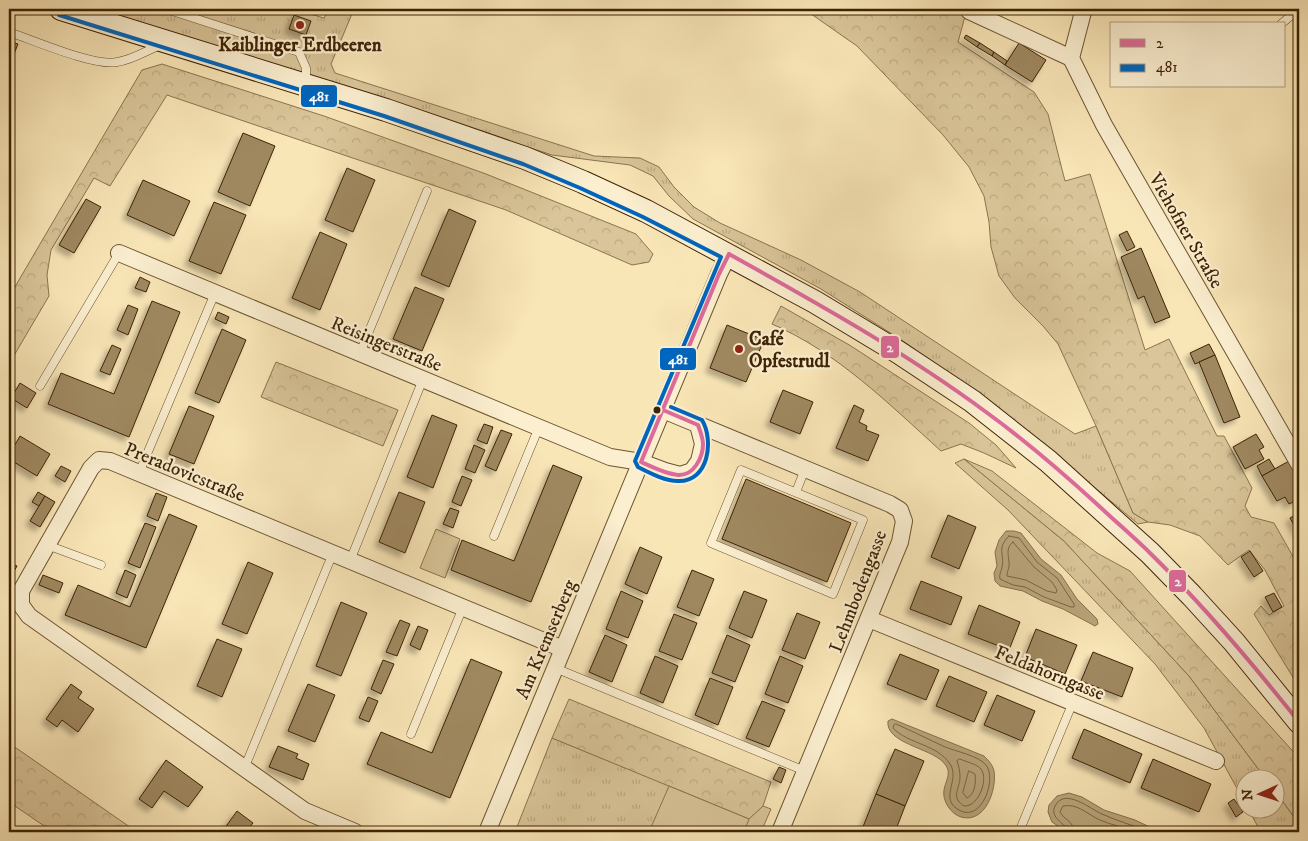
<svg xmlns="http://www.w3.org/2000/svg" width="1308" height="841" viewBox="0 0 1308 841" font-family="'IM FELL DW Pica',serif">
	<defs>
		<pattern id="grass-tufts" width="24" height="20" patternUnits="userSpaceOnUse" patternTransform="scale(1.25)"><rect width="24" height="20" fill="#d9c599"/><path d="M3 7l-1-3M5 7V3M7 7l1-3M15 17l-1-3M17 17v-4M19 17l1-3" fill="none" stroke="#bba982"/></pattern>
		<pattern id="forest-crowns" width="20" height="18" patternUnits="userSpaceOnUse" patternTransform="scale(1.25)"><rect width="20" height="18" fill="#d9c599"/><path d="M2 6a3 3 0 1 1 6 0M12 15a3 3 0 1 1 6 0" fill="none" stroke="#bba982"/></pattern>
		<filter id="shadow"><feDropShadow dx="-4.5" dy="4.5" stdDeviation="2.5" flood-color="#0004"/></filter>
	</defs>
	<rect width="100%" height="100%" fill="#f9e6b7"/>
	<filter id="stains"><feTurbulence type="fractalNoise" baseFrequency=".004" numOctaves="4"/><feColorMatrix values="0 0 0 0 .2 0 0 0 0 .09 0 0 0 0 .02 0 0 0 .5 -.17"/></filter>
	<radialGradient id="worn" r=".72"><stop offset=".6" stop-color="#630" stop-opacity="0"/><stop offset="1" stop-color="#630" stop-opacity=".3"/></radialGradient>
	<g fill="url(#grass-tufts)" stroke="#8c744e">
		<path d="M92 9H243L263 13H307L324 18 329 9H354L331 64 335 73 594 156 640 158 659 167 674 187 694 207 720 223 801 260 860 292 1075 434 1096 426 1133 513 1148 522 1138 524 1056 455 977 393 903 341 821 289 693 219 669 196 653 176 630 165 552 155 389 101Z"/>
		<path d="M964 459 1064 541 1189 676 1265 778H1246L1245 803 1204 728 1155 664 1008 510 955 463Z"/>
		<path d="M552 738 749 818 763 806 771 809 761 832H515Z"/>
		<path d="M1276 792 1299 824V832H1261L1248 809 1276 808Z"/>
	</g>
	<g fill="url(#forest-crowns)" stroke="#8c744e">
		<path d="M804 9H967L958 42 1034 92 1048 114 1065 181 1090 174 1145 350 1169 339 1217 436H1224L1252 488 1245 506 1251 517 1274 523 1299 567V687L1254 614 1261 606 1269 615 1284 606 1265 570 1249 550 1228 565 1200 536 1170 525 1148 522 1133 513 1096 426 1058 344 1043 326 1015 298 999 276 991 247 989 222 984 196 969 167 943 135 857 46Z"/>
		<path d="M162 64 324 116 486 174 636 234 653 254 649 262 632 265 506 210 167 95 110 186 94 178 51 250 47 275 49 296 9 364V297L142 70Z"/>
		<path d="M781 306 851 346 969 423 996 445 1016 468 984 453 961 444 941 451C889 404 837 352 772 324Z"/>
		<path d="M276 362 398 410 383 446 261 397Z"/>
		<path d="M964 459 992 471 1097 553 1130 571 1299 758V824L1276 792V778H1265L1189 676 1064 541Z"/>
		<path d="M569 699 771 782 763 806 749 819 552 738Z"/>
		<path d="M9 743 137 832H53L9 802Z"/>
	</g>
	<g fill="#d9c599" stroke="#8c744e">
		<path d="M436 529 460 539 445 578 420 568Z"/>
		<path d="M669 786 749 819 744 832H649Z"/>
	</g>
	<g fill="#b9a47a" stroke="#88704b">
		<path d="M1006 531H1014L1021 533 1041 559 1061 575 1077 599 1097 619 1098 624 1095 626 1063 609 1042 601 1023 591 1000 586 995 581 994 573 997 566 995 552 999 540Z"/>
		<path d="M892 719 984 756C988 760 993 765 994 771 997 790 985 824 961 817 951 814 942 801 944 790 946 779 953 772 943 762 930 748 885 743 888 721Z"/>
		<path d="M1069 793 1082 797 1104 810 1135 820 1160 832H1067L1052 822 1048 812 1049 805 1057 796Z"/>
	</g>
	<g fill="none" stroke-linecap="round" stroke-linejoin="round">
		<g stroke="#7c643f" stroke-width="1">
			<path d="M1009 536 1019 538 1037 562 1057 578 1074 604V607H1071L1044 597 1025 587 1013 585 1000 579C999 573 1001 573 1002 567 1005 554 996 549 1009 536Z"/>
			<path d="M1013 542 1034 567 1052 582 1057 590 1056 593 1047 591 1026 580 1007 576C1007 573 1008 570 1009 567 1010 557 1004 549 1013 542Z"/>
			<path d="M896 724C912 731 928 739 945 747 955 751 979 756 986 765 997 779 982 821 961 811 937 800 961 780 950 764 937 744 908 744 893 728L894 725Z"/>
			<path d="M960 759C966 762 977 764 981 769 989 780 978 807 964 806 950 797 960 789 960 777 960 772 959 766 957 761Z"/>
			<path d="M969 771 975 774C976 783 975 794 967 798L963 793Z"/>
			<path d="M1068 832 1067 828C1061 822 1050 816 1055 806 1065 787 1090 809 1102 814 1117 821 1133 825 1149 832"/>
			<path d="M1074 832C1074 821 1064 820 1060 812L1063 806C1078 803 1088 815 1100 820 1111 825 1124 827 1135 832"/>
		</g>
	</g>
	<g fill="#9f8861" stroke="#3e2304" filter="url(#shadow)">
		<path d="M294 15 311 21 306 35 289 29Z"/>
		<path d="M966 35 980 43 977 47 964 38Z"/>
		<path d="M9 41 18 44 14 54 9 52Z"/>
		<path d="M980 43 994 52 992 56 977 47Z"/>
		<path d="M1019 43 1046 60 1032 82 1005 65Z"/>
		<path d="M994 52 1007 61 1005 65 992 56Z"/>
		<path d="M243 133 275 146 250 206 218 192Z"/>
		<path d="M347 168 375 180 353 232 325 220Z"/>
		<path d="M143 180 190 201 174 236 127 215Z"/>
		<path d="M86 199 101 207 74 253 59 245Z"/>
		<path d="M214 202 246 215 221 274 189 261Z"/>
		<path d="M449 209 476 221 449 287 421 275Z"/>
		<path d="M1127 231 1135 247 1127 251 1119 235Z"/>
		<path d="M320 232 347 244 320 310 292 298Z"/>
		<path d="M1141 248 1170 317 1155 323 1144 296 1138 299 1121 257Z"/>
		<path d="M140 277 150 282 146 292 135 288Z"/>
		<path d="M415 287 444 299 422 351 393 339Z"/>
		<path d="M152 301 180 312 129 437 48 404 61 373 114 394Z"/>
		<path d="M128 305 138 309 128 335 117 330Z"/>
		<path d="M218 312 229 317 226 324 215 319Z"/>
		<path d="M727 325 764 340 746 382 710 368Z"/>
		<path d="M222 329 246 340 219 403 195 393Z"/>
		<path d="M1209 344 1215 355 1195 364 1190 353Z"/>
		<path d="M112 345 121 349 110 375 100 371Z"/>
		<path d="M1215 355 1240 417 1224 423 1199 362Z"/>
		<path d="M20 383 36 393 27 408 11 398Z"/>
		<path d="M783 390 813 402 800 434 770 422Z"/>
		<path d="M854 405 864 410 859 422 867 426 866 430 879 435 868 461 836 448Z"/>
		<path d="M189 406 214 416 194 464 169 454Z"/>
		<path d="M432 415 457 425 433 488 407 477Z"/>
		<path d="M484 424 493 427 487 444 477 440Z"/>
		<path d="M501 430 512 434 496 471 485 466Z"/>
		<path d="M1256 434 1264 447 1259 450 1264 459 1245 469 1233 447Z"/>
		<path d="M20 436 50 454 37 476 9 459V455Z"/>
		<path d="M474 445 485 450 475 473 465 469Z"/>
		<path d="M1269 459 1275 469 1262 476 1257 466Z"/>
		<path d="M1289 461 1299 478V499L1289 504 1285 497 1277 501 1262 476Z"/>
		<path d="M553 465 582 477 531 602 451 570 462 540 514 561Z"/>
		<path d="M61 466 71 471 65 482 55 476Z"/>
		<path d="M462 476 472 480 461 506 452 502Z"/>
		<path d="M746 479 851 523 827 582 722 539Z"/>
		<path d="M38 492 45 496 39 506 32 502Z"/>
		<path d="M399 492 425 502 405 553 379 542Z"/>
		<path d="M156 493 167 497 158 521 147 516Z"/>
		<path d="M45 496 55 502 40 527 30 521Z"/>
		<path d="M450 508 459 511 453 528 443 524Z"/>
		<path d="M1299 513V534L1290 518Z"/>
		<path d="M169 514 197 526 146 648 65 615 78 585 130 607Z"/>
		<path d="M948 515 976 527 959 569 931 557Z"/>
		<path d="M145 523 156 527 140 568 128 563Z"/>
		<path d="M640 547 662 557 647 594 625 584Z"/>
		<path d="M1250 551 1263 571 1254 577 1241 557Z"/>
		<path d="M9 562 17 566 9 580Z"/>
		<path d="M248 562 273 573 247 634 222 624Z"/>
		<path d="M125 570 136 575 127 598 116 593Z"/>
		<path d="M692 570 714 579 699 616 677 607Z"/>
		<path d="M43 575 63 583 59 593 39 585Z"/>
		<path d="M921 581 962 597 951 625 910 609Z"/>
		<path d="M621 591 643 601 628 638 606 629Z"/>
		<path d="M744 591 767 600 752 638 729 628Z"/>
		<path d="M1274 593 1282 607 1273 612 1265 597Z"/>
		<path d="M341 602 367 613 341 676 316 666Z"/>
		<path d="M979 605 1020 622 1009 650 968 634Z"/>
		<path d="M797 613 820 622 805 659 782 650Z"/>
		<path d="M674 614 697 623 682 660 659 651Z"/>
		<path d="M400 620 410 624 397 656 386 652Z"/>
		<path d="M418 626 428 630 420 650 410 645Z"/>
		<path d="M1036 629 1077 645 1065 674 1025 657Z"/>
		<path d="M605 635 627 645 612 682 589 672Z"/>
		<path d="M727 635 750 645 735 682 712 673Z"/>
		<path d="M217 639 242 649 222 697 197 686Z"/>
		<path d="M1093 652 1133 668 1122 697 1081 681Z"/>
		<path d="M900 654 939 670 926 700 887 684Z"/>
		<path d="M655 656 678 666 663 703 640 693Z"/>
		<path d="M780 656 803 666 788 703 765 694Z"/>
		<path d="M471 659 502 672 450 798 367 764 381 732 432 753Z"/>
		<path d="M383 660 394 664 381 694 371 689Z"/>
		<path d="M949 676 987 692 974 722 936 706Z"/>
		<path d="M710 678 733 687 718 725 695 715Z"/>
		<path d="M71 684 82 692 78 698 94 709 78 732 62 720 57 727 46 719Z"/>
		<path d="M308 684 335 695 315 742 288 731Z"/>
		<path d="M997 695 1035 711 1022 741 984 725Z"/>
		<path d="M368 697 378 701 369 722 359 718Z"/>
		<path d="M762 701 785 710 769 747 746 738Z"/>
		<path d="M1084 729 1142 754 1130 783 1072 758Z"/>
		<path d="M278 746 298 754 296 758 309 764 303 780 269 767Z"/>
		<path d="M895 749 924 761 905 806 876 794Z"/>
		<path d="M1153 759 1211 784 1199 812 1141 788Z"/>
		<path d="M166 760 203 787 188 807 164 791 152 808 139 799Z"/>
		<path d="M779 767 786 770 781 783 773 779Z"/>
		<path d="M876 794 905 806 895 832H861Z"/>
		<path d="M1234 799 1243 812 1236 817 1228 803Z"/>
		<path d="M237 811 253 823 246 832H222Z"/>
	</g>
	<g fill="none" stroke-linecap="round" stroke-linejoin="round">
		<defs>
			<g id="service">
				<path d="M166 9 299 52 306 68V83"/>
				<path d="M1281 24 1299 9"/>
				<path d="M9 32C33 40 95 67 117 62 132 60 146 51 160 45"/>
				<path d="M360 353 427 191"/>
				<path d="M40 386 119 253"/>
				<path d="M741 470 863 520 833 594 711 543Z"/>
				<path d="M139 473 215 293"/>
				<path d="M796 492 805 469"/>
				<path d="M494 536 539 427"/>
				<path d="M47 545 101 565"/>
				<path d="M350 561 423 379"/>
				<path d="M555 668 805 771"/>
				<path d="M411 734 463 607"/>
				<path d="M244 769 333 553"/>
				<path d="M1019 832 1073 702"/>
			</g>
			<g id="minor">
				<path d="M1085 9 1083 12 1071 58 1104 125 1299 464"/>
				<path d="M969 11 1071 58"/>
				<path d="M119 253 610 457 641 462 665 471 680 475 692 471 699 461 703 444 698 425"/>
				<path d="M663 410 890 504 900 510 904 521 900 542 780 832"/>
				<path d="M869 619 1216 761"/>
				<path d="M355 832 305 811 29 616 21 605V591L91 468 99 460 110 461 563 649"/>
				<path d="M487 832 719 274 729 254"/>
			</g>
			<path id="secondary" d="M61 9 386 110 525 158 583 182 646 211 815 302 898 352 972 401 1048 461 1150 553 1192 596 1234 642 1299 722"/>
		</defs>
		<use href="#service" stroke="#6d5431" stroke-width="9"/>
		<use href="#minor" stroke="#6d5431" stroke-width="18"/>
		<use href="#secondary" stroke="#3e2304" stroke-width="24"/>
		<use href="#service" stroke="#fbefd0" stroke-width="8"/>
		<use href="#minor" stroke="#fbefd0" stroke-width="16"/>
		<use href="#secondary" stroke="#fbefd0" stroke-width="22"/>
		<defs>
			<g id="bus-1">
				<path d="M729 254C817 303 905 352 986 412 1026 441 1063 473 1099 506 1117 523 1135 538 1152 555 1205 607 1253 664 1299 722"/>
				<path d="M663 410 698 425C700 431 703 438 703 444 703 457 694 476 678 475 666 474 652 467 641 462L719 274 729 254"/>
			</g>
			<path id="bus-2" d="M59 15 384 116 523 164 580 188 643 217 721 257 635 461 638 467C650 473 665 481 678 481 709 482 714 440 702 420L671 407"/>
		</defs>
		<use href="#bus-1" stroke="#fbefd0" stroke-width="8"/>
		<use href="#bus-2" stroke="#fbefd0" stroke-width="8"/>
		<use href="#bus-1" stroke="#dd6a9b" stroke-width="4"/>
		<use href="#bus-2" stroke="#0065bd" stroke-width="4"/>
	</g>
	<g fill="#8f2418" stroke="#fbefd0" stroke-width="2">
		<circle cx="300" cy="25" r="5"/>
		<circle cx="739" cy="349" r="5"/>
	</g>
	<circle fill="#3e2304" stroke="#fbefd0" stroke-width="2" cx="657" cy="410" r="4.5"/>
	<g text-anchor="middle" stroke-width="4.5" stroke-linejoin="round" paint-order="stroke">
		<g font-size="19" font-weight="bold" fill="#3e2304" stroke="#fbefd0">
			<text x="300" y="51">Kaiblinger Erdbeeren</text>
			<text x="749" y="345" text-anchor="start">Café<tspan x="749" dy="22">Opfestrudl</tspan></text>
		</g>
		<g font-size="19" fill="#3e2304" stroke="#fbefd0">
			<text transform="translate(1187 230) rotate(60)" y="7">Viehofner Straße</text>
			<text transform="translate(387 343) rotate(22)" y="7">Reisingerstraße</text>
			<text transform="translate(185 471) rotate(22)" y="7">Preradovicstraße</text>
			<text transform="translate(857 591) rotate(-69)" y="7">Lehmbodengasse</text>
			<text transform="translate(545 639) rotate(-67)" y="7">Am Kremserberg</text>
			<text transform="translate(1050 672) rotate(22)" y="7">Feldahorngasse</text>
		</g>
	</g>
	<g stroke="#fbefd0" stroke-width="2">
		<rect x="300" y="84" width="38" height="24" rx="5" fill="#0065bd"/>
		<rect x="880" y="335" width="20" height="24" rx="5" fill="#dd6a9b"/>
		<rect x="659" y="347" width="38" height="24" rx="5" fill="#0065bd"/>
		<rect x="1168" y="569" width="19" height="24" rx="5" fill="#dd6a9b"/>
	</g>
	<g font-size="14" text-anchor="middle" font-weight="bold" fill="#fff">
		<text x="319" y="101">481</text>
		<text x="890" y="352">2</text>
		<text x="678" y="364">481</text>
		<text x="1178" y="586">2</text>
	</g>
	<rect width="1308" height="841" fill="none" stroke="#f9e6b7" stroke-width="30"/>
	<rect x="10" y="10" width="1288" height="821" fill="none" stroke="#3e2304" stroke-width="2.5"/>
	<rect x="15" y="15" width="1278" height="811" fill="none" stroke="#3e2304"/>
	<rect x="1110" y="22" width="175" height="65" fill="#fbefd0" stroke="#af9d7e"/>
	<rect x="1120" y="39" width="25" height="8" fill="#dd6a9b" stroke="#af9d7e"/>
	<text x="1156" y="48" font-size="15" fill="#3e2304">2</text>
	<rect x="1120" y="64" width="25" height="8" fill="#0065bd" stroke="#af9d7e"/>
	<text x="1156" y="72" font-size="15" fill="#3e2304">481</text>
	<g transform="translate(1260 794) rotate(267)"><circle r="24" fill="#fbefd0" stroke="#af9d7e"/>
	<path d="M0-4L9 19L0 12L-9 19Z" fill="#8f2418"/>
	<text y="-8" font-size="14" font-weight="bold" text-anchor="middle" fill="#3e2304">N</text>
	</g>
	<rect width="100%" height="100%" filter="url(#stains)"/>
	<rect width="100%" height="100%" fill="url(#worn)"/>
</svg>
